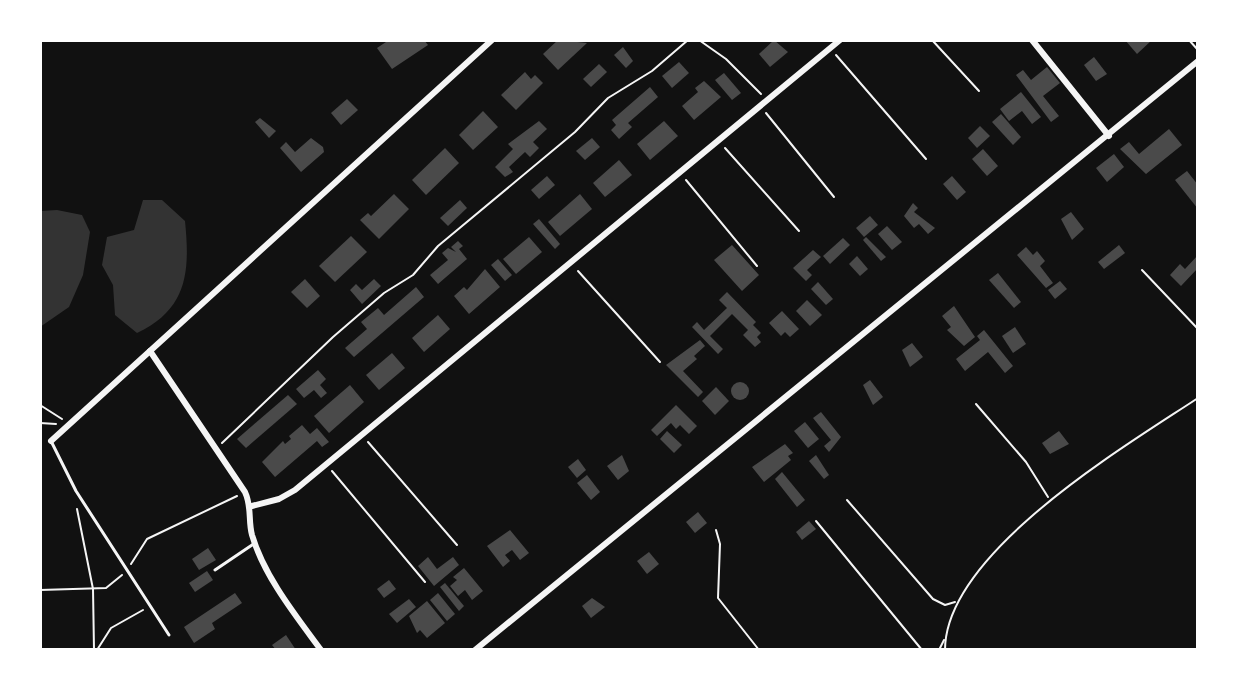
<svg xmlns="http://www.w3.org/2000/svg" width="1238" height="690" viewBox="0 0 1238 690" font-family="'Work Sans',sans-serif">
	<rect width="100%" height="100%" fill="#111"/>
	<g fill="#333">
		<path d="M143 200H162L185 221C190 271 188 309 137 333L115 315 113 285 102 265 107 237 134 230Z"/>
		<path d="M57 210 82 215 90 232 83 275 69 307 40 327V211Z"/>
	</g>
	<g fill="#4a4a4a">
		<path d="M389 40H424L428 45 392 69 377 48Z"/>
		<path d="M558 40 587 43 558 70 543 54Z"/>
		<path d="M774 40 788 52 770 67 759 54Z"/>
		<path d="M1125 40H1152L1137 54Z"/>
		<path d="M623 47 633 61 626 68 614 55Z"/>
		<path d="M1094 57 1107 74 1096 81 1084 65Z"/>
		<path d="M679 62 689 73 672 88 662 76Z"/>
		<path d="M599 64 607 72 591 87 583 79Z"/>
		<path d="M1047 67 1060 83 1043 96 1059 116 1051 122 1016 75 1023 70 1031 80Z"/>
		<path d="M525 72 531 79 535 75 543 83 516 110 501 95Z"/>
		<path d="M724 73 741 93 732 100 715 80Z"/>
		<path d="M704 81 721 97 694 120 682 106 698 92 695 88Z"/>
		<path d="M650 87 658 97 628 123 632 127 619 139 611 130 616 125 612 120Z"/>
		<path d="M1021 92 1041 117 1032 124 1022 111 1009 121 1000 109Z"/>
		<path d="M347 99 358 110 341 125 331 113Z"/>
		<path d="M483 111 498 127 473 150 459 135Z"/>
		<path d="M1001 114 1021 137 1013 145 992 122Z"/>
		<path d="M260 118 276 131 269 138 255 122Z"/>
		<path d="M539 121 547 129 533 142 539 148 530 157 525 152 509 167 513 172 505 177 495 167 513 149 508 144Z"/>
		<path d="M664 121 678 136 650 160 637 144Z"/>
		<path d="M980 126 990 136 977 148 968 138Z"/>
		<path d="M1169 129 1182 145 1146 174 1120 149 1129 142 1139 154Z"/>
		<path d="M311 138 323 147 324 152 301 172 280 148 286 142 295 152Z"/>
		<path d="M592 138 600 147 585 160 576 151Z"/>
		<path d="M445 148 459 163 426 195 412 180Z"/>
		<path d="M983 149 998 166 987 176 972 159Z"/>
		<path d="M1114 154 1124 167 1107 182 1096 168Z"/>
		<path d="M619 160 632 175 605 197 593 183Z"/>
		<path d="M1187 171 1198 185V209L1175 180Z"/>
		<path d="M547 176 555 185 539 199 531 190Z"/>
		<path d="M952 176 966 192 957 200 943 184Z"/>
		<path d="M394 194 409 209 379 239 360 220 368 213 371 216Z"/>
		<path d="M580 194 592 209 560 236 548 222Z"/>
		<path d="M460 200 467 208 448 226 440 218Z"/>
		<path d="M913 203 918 208 914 212 935 228 928 234 919 224 914 228 904 216Z"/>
		<path d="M1071 212 1084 229 1072 240 1061 219Z"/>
		<path d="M870 216 878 225 864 237 856 228Z"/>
		<path d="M539 219 560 244 555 249 533 224Z"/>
		<path d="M887 226 902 242 892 250 878 234Z"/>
		<path d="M351 236 367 252 335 282 319 266Z"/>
		<path d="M529 237 542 252 516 274 503 259Z"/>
		<path d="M866 237 886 257 881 261 863 240Z"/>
		<path d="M843 238 850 245 830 264 823 256Z"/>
		<path d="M458 241 463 246 459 249 467 259 438 284 430 275 448 260 442 253 448 248 456 252 451 247Z"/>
		<path d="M732 245 759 275 742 291 714 260Z"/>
		<path d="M1119 245 1125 253 1104 269 1098 262Z"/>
		<path d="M1026 247 1033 255 1037 251 1045 261 1040 266 1053 283 1046 288 1017 255Z"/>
		<path d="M813 250 821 257 807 270 812 275 806 281 793 268Z"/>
		<path d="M1198 255V268L1181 286 1170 275 1180 264 1185 269Z"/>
		<path d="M857 256 868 269 860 276 849 264Z"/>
		<path d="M498 259 512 275 505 281 491 265Z"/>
		<path d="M485 269 500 287 469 314 454 296 464 287 467 290Z"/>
		<path d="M998 273 1021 302 1014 308 989 280Z"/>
		<path d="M305 279 320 296 307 308 291 292Z"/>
		<path d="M374 279 381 286 362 304 350 290 356 284 362 290Z"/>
		<path d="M1060 281 1067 289 1055 299 1048 290Z"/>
		<path d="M818 282 833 299 826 305 811 289Z"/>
		<path d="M416 287 424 297 354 357 345 348 367 329 361 322 378 308 384 315Z"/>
		<path d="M727 292 756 322 753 325 761 333 757 337 761 342 755 347 743 335 748 330 732 314 710 336 723 349 718 354 692 327 697 322 704 330 727 308 719 300Z"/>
		<path d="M807 300 822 315 810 326 796 311Z"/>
		<path d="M954 306 975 337 964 346 947 330 951 327 942 316Z"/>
		<path d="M782 311 799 329 790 337 785 332 781 336 769 323Z"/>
		<path d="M438 315 450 329 424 352 412 338Z"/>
		<path d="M1015 327 1026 344 1013 353 1002 336Z"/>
		<path d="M984 330 1013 366 1005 373 988 352 965 371 956 359 980 340 977 336Z"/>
		<path d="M700 340 705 346 694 356 697 359 683 371 703 392 698 397 666 365Z"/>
		<path d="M912 343 923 357 910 367 902 350Z"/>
		<path d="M392 353 405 368 379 390 366 375Z"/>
		<path d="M318 370 326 379 320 385 327 393 321 398 314 390 304 398 296 389Z"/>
		<path d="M870 380 883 397 873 405 863 385Z"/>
		<circle cx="740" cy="391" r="9"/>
		<path d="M350 385 364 402 329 433 314 416Z"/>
		<path d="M716 387 729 401 715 415 702 401Z"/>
		<path d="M288 395 297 404 246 448 237 439Z"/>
		<path d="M676 405 697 426 689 434 680 425 676 429 671 423 657 436 651 430Z"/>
		<path d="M821 412 841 437 829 452 824 446 831 440 813 418Z"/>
		<path d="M805 422 819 439 808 448 794 431Z"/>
		<path d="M302 425 310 434 317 428 329 442 322 447 317 441 275 477 262 462 283 441 285 444 291 439 289 436Z"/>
		<path d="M667 431 682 445 674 453 660 439Z"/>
		<path d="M1059 431 1069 444 1050 454 1042 443Z"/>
		<path d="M785 444 793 453 788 456 791 460 764 482 752 467Z"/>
		<path d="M622 455 629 471 618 480 607 466Z"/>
		<path d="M816 455 829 475 824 479 809 461Z"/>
		<path d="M578 459 586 470 577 478 568 467Z"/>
		<path d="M782 472 805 500 797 507 775 479Z"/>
		<path d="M587 475 600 492 591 500 577 483Z"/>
		<path d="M698 512 707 523 695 533 686 522Z"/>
		<path d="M809 521 816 529 802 540 796 532Z"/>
		<path d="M510 530 529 553 520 560 512 550 505 555 510 561 503 567 487 546Z"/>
		<path d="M208 548 216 560 199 570 192 559Z"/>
		<path d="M649 552 659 564 647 574 637 561Z"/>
		<path d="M428 557 437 569 453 557 459 565 434 586 418 566Z"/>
		<path d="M464 568 483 591 472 600 465 590 458 596 450 586 457 580 453 577Z"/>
		<path d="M207 571 213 580 195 592 189 583Z"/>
		<path d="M389 580 396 589 384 598 377 589Z"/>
		<path d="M445 583 464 606 459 611 440 587Z"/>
		<path d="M235 593 242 603 212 623 215 629 194 643 184 627Z"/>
		<path d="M438 593 455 614 447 621 430 600Z"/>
		<path d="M592 598 605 607 591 618 582 606Z"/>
		<path d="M409 599 416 607 397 623 389 614Z"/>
		<path d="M427 601 445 623 427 638 420 630 417 633 409 616Z"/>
		<path d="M286 635 296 650H276L272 645Z"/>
	</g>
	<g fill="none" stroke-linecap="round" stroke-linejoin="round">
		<g stroke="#f5f5f5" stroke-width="2">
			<path d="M699 40 726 59 761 94"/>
			<path d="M932 40 979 91"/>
			<path d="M1189 40 1198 50"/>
			<path d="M836 55 926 159"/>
			<path d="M766 113 834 197"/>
			<path d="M725 148 799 231"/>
			<path d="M686 180 757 266"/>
			<path d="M1142 270 1198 329"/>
			<path d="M578 271 660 362"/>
			<path d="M976 404 1026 462 1048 497"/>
			<path d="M40 405 62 419"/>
			<path d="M40 423 56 424"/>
			<path d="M368 442 457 545"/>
			<path d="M222 443 333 337 384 293 413 275 438 246 575 132 608 98 652 71 688 40"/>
			<path d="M332 471 425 582"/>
			<path d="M847 500 933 599 945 605 955 602"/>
			<path d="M77 509 93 589 94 650"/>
			<path d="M816 521 922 650"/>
			<path d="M716 530 720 544 718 598 759 650"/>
			<path d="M131 564 147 539 237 496"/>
			<path d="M40 590 106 588 122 575"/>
			<path d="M97 650 111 628 143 610"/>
			<path d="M939 650 944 640"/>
			<path d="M945 650C945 553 1124 447 1198 398"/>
		</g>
		<g stroke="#f5f5f5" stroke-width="3">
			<path d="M51 441 76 491 169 635"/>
			<path d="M215 570 255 543"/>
		</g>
		<g stroke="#f5f5f5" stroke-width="6">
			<path d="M1032 40 1109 136"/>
			<path d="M150 351 245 492C252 507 248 520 252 535 264 576 296 616 321 650"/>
			<path d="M51 441 492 40"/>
			<path d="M252 506 279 499 295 490 840 40"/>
			<path d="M475 650 1198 61"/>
		</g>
	</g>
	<rect width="1238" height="690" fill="none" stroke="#ffffff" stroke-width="84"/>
</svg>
